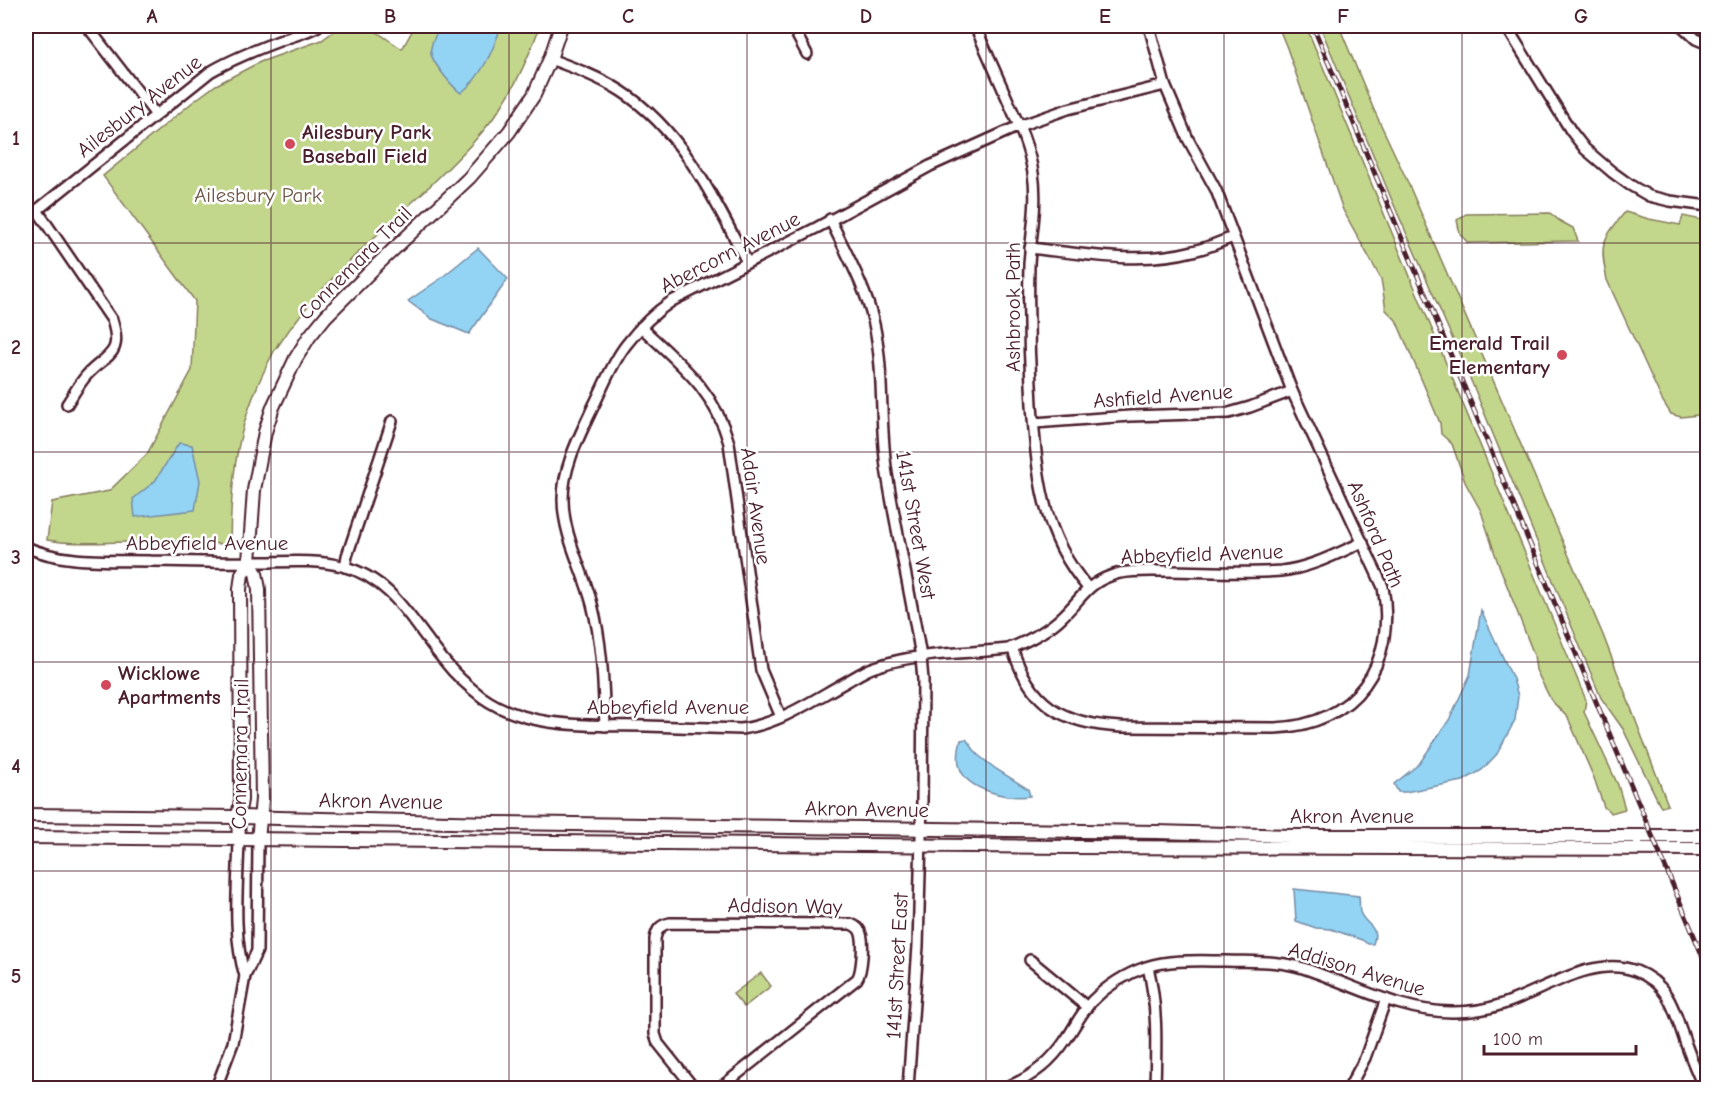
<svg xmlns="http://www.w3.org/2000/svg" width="1733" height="1114" viewBox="0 0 1733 1114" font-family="'Comic Neue',sans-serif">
	<rect width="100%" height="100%" fill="#fff"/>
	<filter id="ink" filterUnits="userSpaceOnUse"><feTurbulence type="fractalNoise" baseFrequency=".0167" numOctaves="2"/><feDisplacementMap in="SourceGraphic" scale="12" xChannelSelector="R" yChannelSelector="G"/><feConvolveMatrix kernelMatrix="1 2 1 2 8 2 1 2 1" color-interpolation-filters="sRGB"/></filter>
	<g filter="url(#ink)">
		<g fill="#c3d78c" stroke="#867b5c" stroke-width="1.5">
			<path d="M341 26H368L402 49 415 26H540C530 53 519 80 503 104 484 134 458 158 433 183 379 234 319 283 278 346V344C239 414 231 465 230 544 197 543 164 542 131 542 102 542 75 545 47 540L52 502 109 491 147 454 192 370 195 301 103 176 194 101 216 85 260 62 322 40Z"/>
			<path d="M1278 26H1306L1586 700 1584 712 1618 785 1625 809 1611 813 1604 807 1594 778 1568 718 1551 700 1536 670 1534 655 1497 560 1481 511 1466 484 1452 444 1441 434 1440 423 1396 320 1386 310 1381 279 1343 210 1287 48Z"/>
			<path d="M1320 26H1339L1374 110 1405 176 1603 635 1668 805 1661 807 1623 729 1601 698 1475 390 1391 198Z"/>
			<path d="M1625 212 1649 219 1680 225 1683 216 1707 221V414L1681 417 1671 414 1662 400 1607 280C1599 242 1602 241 1625 212Z"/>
			<path d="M1550 213 1560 221 1573 228 1578 241 1468 243 1460 234 1457 220 1466 214Z"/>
			<path d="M761 973 771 986 744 1007 733 994Z"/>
		</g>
		<g fill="#93d4f5" stroke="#768ca4" stroke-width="1.5">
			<path d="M440 26H501C493 51 482 76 461 93 453 88 433 63 431 54 429 44 437 34 440 26Z"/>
			<path d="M478 248 508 279 469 334 432 319 408 301 440 279Z"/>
			<path d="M179 443 192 445 200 481 195 510 135 517 133 499 155 481Z"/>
			<path d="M1481 610 1513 679 1518 696 1515 720 1497 754 1482 770 1463 781 1405 792H1398L1394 784 1419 764 1449 720 1470 675Z"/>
			<path d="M966 739 978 755 996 769 1028 789 1030 796C1009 799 967 791 960 768 957 760 959 748 961 740Z"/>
			<path d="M1294 889 1359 896C1360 901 1359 908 1360 912 1365 926 1380 925 1373 944H1368L1362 940 1331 929 1316 928 1296 921Z"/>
		</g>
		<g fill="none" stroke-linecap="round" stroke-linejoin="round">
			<defs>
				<g id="minor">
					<path d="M87 26 156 115"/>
					<path d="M792 26 807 54"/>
					<path d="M975 26C985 49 996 73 1006 96 1017 121 1029 146 1033 173 1038 204 1031 234 1029 264 1028 311 1029 358 1032 405 1037 472 1041 534 1088 588"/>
					<path d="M1506 26 1571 131 1585 149 1612 172 1630 185 1649 196 1670 201 1708 206"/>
					<path d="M1682 26 1696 39 1708 44"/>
					<path d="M550 59C574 68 599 77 621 91 682 130 715 200 747 262"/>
					<path d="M37 210 112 320C124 357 105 354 86 376 79 384 73 395 67 404"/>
					<path d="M26 219 210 72C232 59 255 50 279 41 292 36 305 33 318 26"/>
					<path d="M830 219C846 253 866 288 874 324 885 373 879 424 887 474 897 535 911 596 921 657L923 680 922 801 918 946 908 1088"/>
					<path d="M1030 248C1084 254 1140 265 1193 251 1207 248 1220 242 1233 237"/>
					<path d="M641 327C680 364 714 389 729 443L761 670 781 717"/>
					<path d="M1034 423 1130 416 1229 413 1250 407 1292 391"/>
					<path d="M26 547C64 564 110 560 151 561 186 561 221 563 256 562 285 562 314 559 342 566 394 579 414 626 446 663 456 676 469 687 482 697 528 730 592 725 646 726 677 727 709 728 741 729 779 724 813 700 846 682 855 677 865 670 875 667 917 652 965 654 1008 649 1028 641 1048 631 1063 616 1084 596 1088 581 1120 573 1135 570 1151 571 1166 571 1203 571 1244 574 1281 571 1310 568 1336 554 1363 542"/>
					<path d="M345 567 347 556 392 421"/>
					<path d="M1012 647C1030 705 1062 724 1121 727L1275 728C1356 725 1397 664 1383 587L1292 391 1216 190 1188 139 1165 85 1149 26"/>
					<path d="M605 726C603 683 603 647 592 604 583 569 563 536 563 499 563 466 580 435 594 405 604 385 612 363 626 345 639 328 654 313 672 301L818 227 930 166 1019 126 1068 109 1165 85"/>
					<path d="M239 840C238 884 232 934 245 976"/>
					<path d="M1030 960 1087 1007"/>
					<path d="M1148 967C1158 1007 1156 1047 1155 1088"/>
					<path d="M216 1088 233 1043 245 976 257 951 258 840"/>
					<path d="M694 1088 658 1043 655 1034V939C657 929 660 925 670 923L851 924C856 926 860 929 861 934 864 943 862 972 857 979L720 1088"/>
					<path d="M1004 1088C1030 1079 1052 1061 1067 1038 1075 1026 1082 1012 1092 1001 1107 986 1126 974 1146 967 1172 959 1199 961 1226 961 1252 962 1278 960 1303 968 1352 984 1402 1013 1454 1012 1471 1012 1488 1009 1503 1004 1543 991 1594 954 1636 971 1672 985 1675 1015 1687 1047 1692 1061 1698 1075 1704 1088"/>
					<path d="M1349 1088 1365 1058 1386 999"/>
				</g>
				<g id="tertiary">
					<path d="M249 562 256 573 259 589 262 799 258 840"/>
					<path d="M26 815 238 817 494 823 1157 832 1292 836H1708"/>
					<path d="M26 837 1072 847 1708 849"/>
					<path d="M239 840 238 817 241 800 240 589 242 574 249 562 254 490 265 432 273 407 296 358 309 337 326 316 377 265 469 178 509 132 534 95 550 59 561 26"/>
				</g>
			</defs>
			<use href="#minor" stroke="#4a1f2b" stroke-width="14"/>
			<use href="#tertiary" stroke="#4a1f2b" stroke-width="16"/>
			<use href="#minor" stroke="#fff" stroke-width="9"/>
			<use href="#tertiary" stroke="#fff" stroke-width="12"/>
			<defs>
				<path id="rail" d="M1313 26 1708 969"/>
			</defs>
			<use href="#rail" stroke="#4a1f2b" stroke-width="5"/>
			<use href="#rail" stroke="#fff" stroke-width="3" stroke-dasharray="9" stroke-linecap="butt"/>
		</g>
	</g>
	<path fill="none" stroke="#4a1f2b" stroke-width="1.5" stroke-opacity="0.55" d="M271 26V1088M509 26V1088M747 26V1088M986 26V1088M1224 26V1088M1462 26V1088M26 243H1708M26 452H1708M26 662H1708M26 871H1708"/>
	<g fill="#d1495b" stroke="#fff" stroke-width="2">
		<circle cx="290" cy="144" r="6"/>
		<circle cx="1562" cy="355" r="6"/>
		<circle cx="106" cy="685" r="6"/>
	</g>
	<g text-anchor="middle" stroke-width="5" stroke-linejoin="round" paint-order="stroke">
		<g font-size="21" fill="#4a1f2b" stroke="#fff">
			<text transform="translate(139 106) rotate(-38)" y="7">Ailesbury Avenue</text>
			<text transform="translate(730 252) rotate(-27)" y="7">Abercorn Avenue</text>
			<text transform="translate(355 263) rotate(-45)" y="7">Connemara Trail</text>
			<text transform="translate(1013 307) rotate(-90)" y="7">Ashbrook Path</text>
			<text transform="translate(1163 396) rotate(-4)" y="7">Ashfield Avenue</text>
			<text transform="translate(756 506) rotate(82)" y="7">Adair Avenue</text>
			<text transform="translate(916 525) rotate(80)" y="7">141st Street West</text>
			<text transform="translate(1376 534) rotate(67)" y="7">Ashford Path</text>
			<text x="207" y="550">Abbeyfield Avenue</text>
			<text transform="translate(1202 554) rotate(-2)" y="7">Abbeyfield Avenue</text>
			<text x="668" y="714">Abbeyfield Avenue</text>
			<text transform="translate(240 754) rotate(-89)" y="7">Connemara Trail</text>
			<text transform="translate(381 801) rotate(1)" y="7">Akron Avenue</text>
			<text transform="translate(867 809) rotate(1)" y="7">Akron Avenue</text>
			<text x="1352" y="823">Akron Avenue</text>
			<text transform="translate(785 906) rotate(1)" y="7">Addison Way</text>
			<text transform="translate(897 966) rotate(-87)" y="7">141st Street East</text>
			<text transform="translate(1357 969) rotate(17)" y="7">Addison Avenue</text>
		</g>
		<g font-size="21" font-weight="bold" fill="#4a1f2b" stroke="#fff" text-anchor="start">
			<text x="302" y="139">Ailesbury Park<tspan x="302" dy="24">Baseball Field</tspan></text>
			<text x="1550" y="350" text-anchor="end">Emerald Trail<tspan x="1550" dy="24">Elementary</tspan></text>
			<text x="118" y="680">Wicklowe<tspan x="118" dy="24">Apartments</tspan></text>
		</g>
		<g font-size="21" fill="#6e5648" stroke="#fff">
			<text x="258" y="202">Ailesbury Park</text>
		</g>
	</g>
	<rect width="1733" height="1114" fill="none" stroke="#fff" stroke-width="66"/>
	<path d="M1484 1045v9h152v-9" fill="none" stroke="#4a1f2b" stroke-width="3"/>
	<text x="1493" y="1045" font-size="18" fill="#4a1f2b" stroke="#ffffff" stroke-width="4.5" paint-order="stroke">100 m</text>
	<rect x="33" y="33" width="1667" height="1048" fill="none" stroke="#4a1f2b" stroke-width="2"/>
	<g font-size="20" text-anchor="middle" font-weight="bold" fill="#4a1f2b">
		<text x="152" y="23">A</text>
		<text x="390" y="23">B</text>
		<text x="628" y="23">C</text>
		<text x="866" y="23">D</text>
		<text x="1105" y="23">E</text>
		<text x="1343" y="23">F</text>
		<text x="1581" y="23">G</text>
		<text x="16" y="145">1</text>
		<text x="16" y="354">2</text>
		<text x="16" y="564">3</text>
		<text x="16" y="773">4</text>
		<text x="16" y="983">5</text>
	</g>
</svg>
